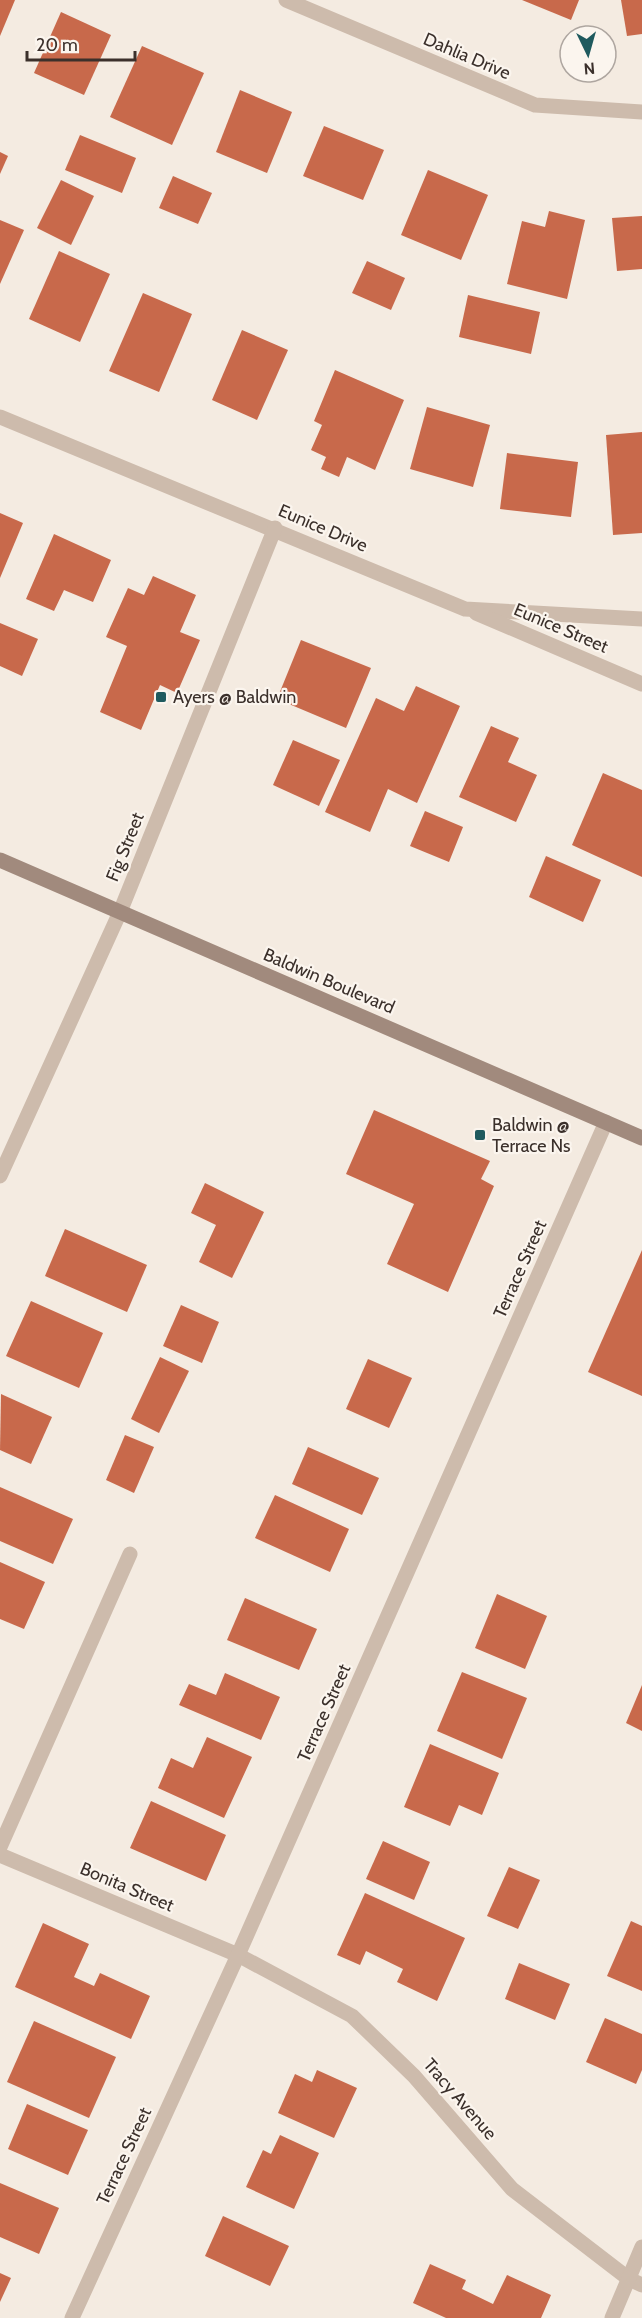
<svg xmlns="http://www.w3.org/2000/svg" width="642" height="2318" viewBox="0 0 642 2318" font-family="Cabin,sans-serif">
	<rect width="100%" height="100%" fill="#f4ebe1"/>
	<g fill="#c8694b">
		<path d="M0 0H15L0 36Z"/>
		<path d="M522 0H579L571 20Z"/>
		<path d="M621 0H642V34L627 36Z"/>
		<path d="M61 12 111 35 84 95 34 73Z"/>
		<path d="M142 46 204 73 172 145 110 117Z"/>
		<path d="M240 90 292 112 267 173 216 152Z"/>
		<path d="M324 126 384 150 363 200 303 176Z"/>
		<path d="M80 135 136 158 122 193 65 170Z"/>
		<path d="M0 152 8 156 0 174Z"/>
		<path d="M428 170 488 195 461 260 401 235Z"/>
		<path d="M173 176 212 193 198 224 159 208Z"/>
		<path d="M61 180 94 196 71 245 37 228Z"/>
		<path d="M549 211 585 220 567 299 507 284 522 221 545 227Z"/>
		<path d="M642 216V269L617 271 612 218Z"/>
		<path d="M0 220 24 230 0 284Z"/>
		<path d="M59 251 110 274 80 342 29 319Z"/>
		<path d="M367 261 405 278 391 310 352 293Z"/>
		<path d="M143 293 192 314 159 392 109 371Z"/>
		<path d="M468 295 540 312 531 354 459 337Z"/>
		<path d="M242 330 288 350 257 420 212 400Z"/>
		<path d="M335 370 404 400 375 470 347 457 339 477 321 469 326 457 311 450 322 425 314 421Z"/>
		<path d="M427 407 490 425 473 487 410 469Z"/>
		<path d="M642 432V533L613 535 606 435Z"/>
		<path d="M507 453 578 462 571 517 500 509Z"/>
		<path d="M0 513 23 523 0 578Z"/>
		<path d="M54 534 111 560 93 602 64 590 54 611 26 599Z"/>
		<path d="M153 576 196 595 180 632 200 640 177 693 160 685 141 730 100 712 127 646 106 637 128 588 144 595Z"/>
		<path d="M0 623 38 639 22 676 0 666Z"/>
		<path d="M301 640 371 668 346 728 277 699Z"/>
		<path d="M416 686 460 706 417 803 388 789 370 832 325 812 376 698 404 711Z"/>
		<path d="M491 726 519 738 508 762 537 775 516 822 459 797Z"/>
		<path d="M293 740 340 760 319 806 273 785Z"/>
		<path d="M603 773 642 790V877L572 845Z"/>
		<path d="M425 811 463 827 449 862 410 846Z"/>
		<path d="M546 856 601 880 583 922 529 897Z"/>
		<path d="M374 1110 490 1161 481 1179 494 1186 448 1292 387 1264 414 1204 346 1174Z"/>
		<path d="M205 1183 264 1212 232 1278 199 1262 216 1225 191 1213Z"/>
		<path d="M65 1229 147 1265 127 1312 45 1276Z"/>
		<path d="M642 1250V1396L588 1372Z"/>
		<path d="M31 1301 103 1333 79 1388 6 1356Z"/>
		<path d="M181 1305 219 1322 202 1363 163 1346Z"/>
		<path d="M160 1357 189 1371 159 1433 131 1419Z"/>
		<path d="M368 1359 412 1378 389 1428 346 1409Z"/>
		<path d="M1 1394 52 1417 31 1464 0 1450Z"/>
		<path d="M125 1435 154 1447 134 1493 106 1480Z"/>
		<path d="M308 1447 379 1478 362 1515 292 1484Z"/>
		<path d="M0 1487 73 1519 53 1564 0 1541Z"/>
		<path d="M275 1495 349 1529 330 1572 255 1538Z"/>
		<path d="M0 1562 45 1582 24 1629 0 1619Z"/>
		<path d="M497 1594 547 1616 525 1669 475 1648Z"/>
		<path d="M245 1598 317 1629 299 1670 227 1640Z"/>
		<path d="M462 1672 527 1698 502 1759 437 1731Z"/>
		<path d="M225 1673 280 1697 261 1740 179 1705 189 1684 216 1695Z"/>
		<path d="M642 1685V1731L626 1723Z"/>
		<path d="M207 1737 252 1757 224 1818 158 1788 171 1758 193 1768Z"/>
		<path d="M430 1744 499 1773 482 1815 459 1805 450 1826 404 1807Z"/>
		<path d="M151 1801 226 1835 206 1881 130 1848Z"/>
		<path d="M383 1841 430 1862 414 1900 366 1879Z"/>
		<path d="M509 1867 540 1880 518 1929 487 1916Z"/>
		<path d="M365 1893 465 1938 437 2001 397 1982 403 1969 366 1951 360 1965 337 1955Z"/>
		<path d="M631 1921 642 1926V1991L607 1976Z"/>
		<path d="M43 1923 89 1944 74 1977 94 1986 100 1973 150 1996 131 2039 15 1987Z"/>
		<path d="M519 1963 570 1984 555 2020 505 1999Z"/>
		<path d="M605 2018 642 2034V2070L636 2084 586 2062Z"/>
		<path d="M34 2021 116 2057 89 2118 7 2082Z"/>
		<path d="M317 2070 357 2088 334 2138 278 2113 295 2074 312 2082Z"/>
		<path d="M27 2104 88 2130 68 2175 8 2149Z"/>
		<path d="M280 2135 319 2153 294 2209 246 2187 263 2150 271 2154Z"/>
		<path d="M0 2183 59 2208 39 2254 0 2237Z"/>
		<path d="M223 2216 289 2246 270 2286 205 2256Z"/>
		<path d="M430 2264 466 2280 462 2289 493 2304 507 2275 551 2295 541 2318H446L413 2303Z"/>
		<path d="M0 2273 11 2278 0 2302Z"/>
	</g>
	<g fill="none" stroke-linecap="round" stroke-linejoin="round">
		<path stroke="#cdbbac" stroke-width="15" d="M0 1847 130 1554"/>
		<g stroke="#cdbbac" stroke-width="15">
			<path d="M286 0 535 105 642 112"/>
			<path d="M0 417 465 609 642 619"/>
			<path d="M476 613 642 684"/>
			<path d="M0 1176 120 912 275 528"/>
			<path d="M0 1855 238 1955 352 2016 414 2076 512 2189 629 2279 642 2285"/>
			<path d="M72 2318 238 1955 606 1122"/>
			<path d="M612 2318 642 2247"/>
		</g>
		<path stroke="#a18a7d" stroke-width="15" d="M0 860 642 1138"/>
	</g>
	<g fill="#1f5a5e" stroke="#fbf5ee" stroke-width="2">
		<rect x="155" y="691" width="12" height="12" rx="3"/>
		<rect x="474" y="1129" width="12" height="12" rx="3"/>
	</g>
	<g text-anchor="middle" stroke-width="4.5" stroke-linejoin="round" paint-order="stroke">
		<g font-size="18" fill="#3b302b" stroke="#fbf5ee">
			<text transform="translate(467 56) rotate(23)" y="6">Dahlia Drive</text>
			<text transform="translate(323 528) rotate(23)" y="6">Eunice Drive</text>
			<text transform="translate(561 628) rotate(23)" y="6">Eunice Street</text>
			<text transform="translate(125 847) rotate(-68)" y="6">Fig Street</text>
			<text transform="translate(329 981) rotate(23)" y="6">Baldwin Boulevard</text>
			<text transform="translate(520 1269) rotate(-66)" y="6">Terrace Street</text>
			<text transform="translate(324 1713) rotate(-66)" y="6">Terrace Street</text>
			<text transform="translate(127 1887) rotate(23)" y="6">Bonita Street</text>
			<text transform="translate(460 2099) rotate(49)" y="6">Tracy Avenue</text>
			<text transform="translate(124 2156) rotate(-65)" y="6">Terrace Street</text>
		</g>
		<g font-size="18" fill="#3b302b" stroke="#fbf5ee" text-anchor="start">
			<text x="173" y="703">Ayers @ Baldwin</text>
			<text x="492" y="1131">Baldwin @<tspan x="492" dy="21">Terrace Ns</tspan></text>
		</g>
	</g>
	<g transform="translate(588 54) rotate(175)"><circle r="28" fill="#fbf5ee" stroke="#aea6a0" stroke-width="1.5"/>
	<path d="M0-4.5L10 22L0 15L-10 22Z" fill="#1f5a5e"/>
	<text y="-9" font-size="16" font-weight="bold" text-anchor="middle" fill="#3b302b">N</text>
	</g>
	<path d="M27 51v9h108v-9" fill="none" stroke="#3b302b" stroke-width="3"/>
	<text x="36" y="51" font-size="18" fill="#3b302b" stroke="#fbf5ee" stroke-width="4.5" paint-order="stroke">20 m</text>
</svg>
